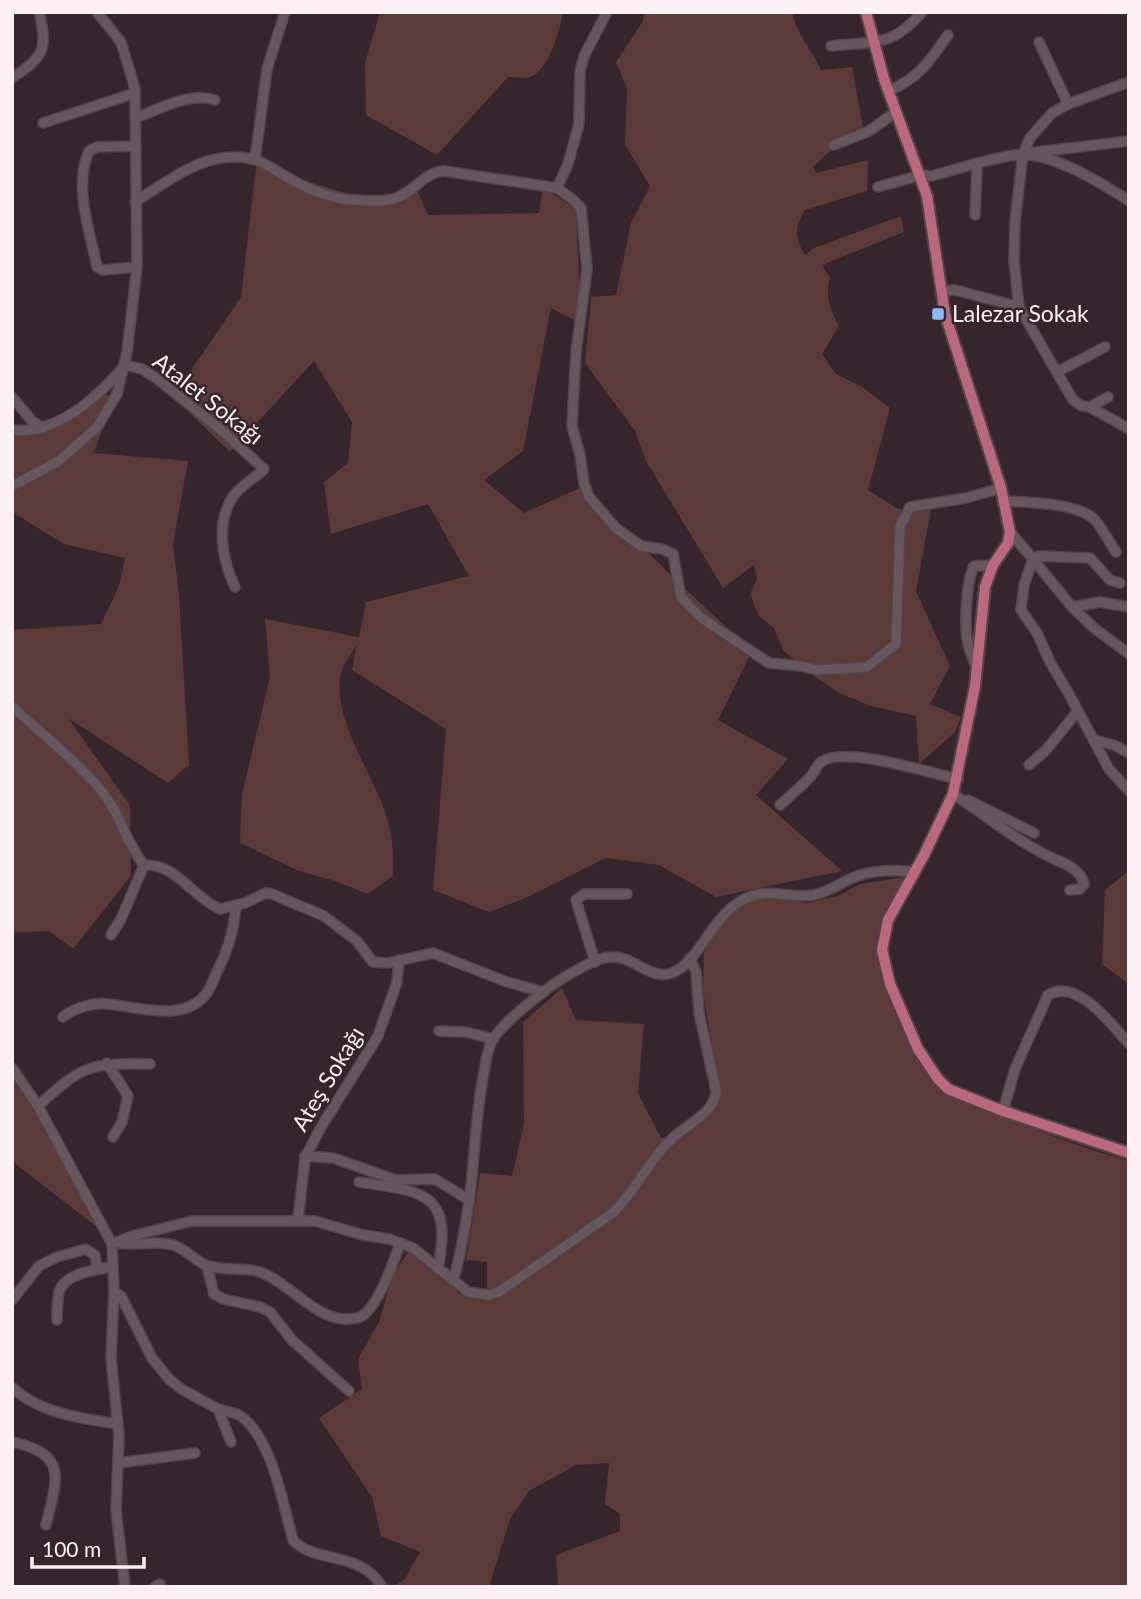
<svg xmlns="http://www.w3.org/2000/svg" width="1141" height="1599" viewBox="0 0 1141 1599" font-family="Lato,sans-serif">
	<rect width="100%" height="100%" fill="#34262c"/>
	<g fill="#5c3a37">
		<path d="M380 12H563C560 30 549 70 530 77 524 79 514 77 508 77L437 155 366 115 365 63Z"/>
		<path d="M644 12H792C797 35 812 49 821 70L852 67 865 137 829 152 813 167 816 173 868 160 867 191 805 210C794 228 795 238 805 255L814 248 901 216 904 232 822 265 830 278C825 296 830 310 839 326L822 354 836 374 862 387 890 408 868 490 898 509 931 510 916 591 950 666 930 704 961 717 955 732 919 764 916 716 871 706 839 693 814 676 783 650 774 628 759 616 750 594 757 579 754 565 723 588 646 461 635 431 585 363 591 297 616 295 631 223 650 186 625 145 627 88 616 62 643 21Z"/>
		<path d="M256 166 346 193 392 201 416 188 428 215 539 213 543 188 576 209 581 323 551 308 523 451 484 480 524 513 582 487 680 584 752 651 718 720 788 759 756 795 842 871 716 897 659 865 606 858 523 899 489 912 433 890 446 729 352 670 357 644C352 653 341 667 340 678 335 719 368 768 383 806 392 829 394 851 393 876L368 894 335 881 299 871 240 843 242 794 270 677 265 619 359 637 366 602 469 576 428 504 331 534 324 482 348 463 352 422 314 361 230 452 173 397 241 297Z"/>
		<path d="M104 393 110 397 101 433 94 453 188 461 173 544 179 594 189 765 168 783 68 718 130 805 131 876 73 949 49 931 12 933V630L101 624 119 586 125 558 64 544 12 512V430L41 433Z"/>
		<path d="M1129 871V984L1102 964 1105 890Z"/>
		<path d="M905 877C894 899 880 922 877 947 874 975 919 1075 943 1090 955 1097 970 1102 983 1107 1030 1128 1079 1147 1129 1161V1587H558L556 1555 620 1531V1514L605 1504 609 1463 576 1465 529 1491 510 1519 489 1587H393L405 1579 420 1552 381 1536 372 1497 319 1418 362 1389 358 1359 379 1322 393 1274 412 1247 461 1295 487 1296V1262L466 1260 480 1173 512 1176 524 1123 523 1022 562 988 576 1020 644 1024 638 1093 661 1138 682 1132 720 1093 703 991 704 947 741 903 765 895 806 903 838 896 860 884Z"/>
		<path d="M12 1077 109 1226 103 1232 12 1161Z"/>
	</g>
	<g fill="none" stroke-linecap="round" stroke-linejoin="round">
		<defs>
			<g id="minor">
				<path d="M1039 42 1068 104"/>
				<path d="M831 46C873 41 892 48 922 12"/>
				<path d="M12 78C44 57 48 49 39 12"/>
				<path d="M1129 82 1068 104 1052 113 1030 138 1023 154 1015 221 1014 261 1019 307 1073 400 1082 406 1090 407 1129 429"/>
				<path d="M889 91C921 76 928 63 948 35"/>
				<path d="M135 118C158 110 191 91 215 100"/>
				<path d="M43 123 135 93"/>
				<path d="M834 145 869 131 896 112"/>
				<path d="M136 146 97 147 89 151C73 187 90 231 97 267L103 270 137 267"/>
				<path d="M1028 153 1129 141"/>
				<path d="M255 160 267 69 285 12"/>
				<path d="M878 187 921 175 931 176C958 169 987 159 1015 155 1048 150 1102 183 1129 201"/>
				<path d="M557 188 568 164 579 124 580 72 584 56 607 12"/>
				<path d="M135 202C171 179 207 149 252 159 265 162 279 173 290 179 310 190 334 200 356 200 371 201 391 203 404 194 418 186 427 172 444 171L557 188 572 199 581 208 587 269 576 352 572 426 580 455 584 483 589 497 616 528 641 546 662 549 673 554 681 597 700 617 769 663 801 666 817 670 867 667 896 644 900 526 910 507 966 498 1001 488"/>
				<path d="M975 215 977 165"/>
				<path d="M941 291 955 290 1019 307"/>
				<path d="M1057 372 1105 347"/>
				<path d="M12 397 32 421 43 428"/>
				<path d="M1090 407 1108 397"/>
				<path d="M12 430C57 435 98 397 125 365L142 369 156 378 220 429 264 469C255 478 242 485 234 495 215 522 222 560 235 587"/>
				<path d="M12 486 59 461 97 427 117 394 127 352 137 267 135 89 121 42 97 12"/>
				<path d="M1004 501C1029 503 1077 502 1095 520 1103 529 1109 542 1116 552"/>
				<path d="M1010 532 1033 559 1024 585 1021 610 1037 633 1050 662 1070 696 1109 769 1129 791"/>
				<path d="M1120 583 1110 580 1090 558 1039 556 1033 559 1072 607 1100 602 1129 607"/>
				<path d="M1072 607 1094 628 1129 654"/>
				<path d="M976 666C973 659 970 652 968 644 964 627 966 581 974 566L993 565"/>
				<path d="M12 706C41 734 90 771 110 803 123 823 128 846 144 865"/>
				<path d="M1094 740 1114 745 1129 753"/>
				<path d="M1029 765 1045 751 1078 711"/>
				<path d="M953 794C990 818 1021 845 1061 862 1071 866 1081 872 1084 884L1080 889 1070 890"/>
				<path d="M968 800 1034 833"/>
				<path d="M780 805C791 795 802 786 812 775 815 771 817 765 821 762 843 745 930 773 958 779"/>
				<path d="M144 865C176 863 192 897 220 909L245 903 266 893 272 894 324 916 357 941 373 962 388 963 433 953 507 982 544 992"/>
				<path d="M111 935 121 919 144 865"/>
				<path d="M595 962 576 900 584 894H627"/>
				<path d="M63 1017C75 1008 92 1002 108 1004 138 1007 184 1023 206 994 211 988 213 980 216 974 227 953 234 931 236 907"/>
				<path d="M439 1031 466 1032 493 1039"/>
				<path d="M107 1063 128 1096 122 1122 113 1137"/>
				<path d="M12 1068 38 1106 112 1244 114 1292 111 1358 119 1436 116 1510 125 1587"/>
				<path d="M38 1106C83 1065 89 1063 150 1064"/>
				<path d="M1003 1111 1015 1069 1048 995C1077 977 1113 1026 1129 1044"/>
				<path d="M305 1156 333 1158 396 1180 435 1179 469 1200"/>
				<path d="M359 1182C425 1192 453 1192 438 1269"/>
				<path d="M298 1220 305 1158 321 1127 378 1036 397 982 399 960"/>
				<path d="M120 1243C138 1246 155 1240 173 1245 187 1249 196 1263 209 1266 229 1272 246 1265 267 1275 296 1289 324 1329 360 1317 377 1310 394 1261 400 1243"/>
				<path d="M112 1244 132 1236 192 1221H315L363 1235 389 1239 413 1248 468 1292 489 1295 499 1292 614 1212C637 1189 649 1159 673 1138 688 1124 716 1112 716 1090L699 1013 696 972 690 958"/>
				<path d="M207 1266 214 1294 223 1299 260 1307 270 1312 292 1340 349 1391"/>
				<path d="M453 1281C463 1247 468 1212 472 1177 475 1141 477 1107 484 1072 486 1061 487 1050 492 1041 504 1020 555 981 577 970 587 964 600 957 612 957 636 955 654 988 681 968 703 951 713 918 741 901 765 886 788 899 814 895 828 892 839 884 852 878 870 870 896 869 915 872"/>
				<path d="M114 1292 121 1296 152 1358 169 1379 181 1389 218 1409 231 1442"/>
				<path d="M12 1300 39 1266 57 1257 86 1249 95 1255 97 1269"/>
				<path d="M57 1320C57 1311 57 1301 59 1292 65 1273 97 1269 113 1267"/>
				<path d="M12 1387C38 1413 83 1419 118 1424"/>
				<path d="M218 1409C224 1411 233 1412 239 1415 272 1436 283 1505 293 1540 314 1564 361 1550 382 1587"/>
				<path d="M12 1442C69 1454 57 1479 46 1525"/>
				<path d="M118 1463 195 1453"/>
				<path d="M155 1587 160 1584"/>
			</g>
			<path id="major" d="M866 12 884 79 927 196 945 314 1001 488 1010 532 1008 543 993 565 985 587 975 686 953 794 924 855 888 920 882 950 890 984 918 1049 938 1079 948 1089 1003 1111 1129 1153"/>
		</defs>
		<use href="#minor" stroke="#51454b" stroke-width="12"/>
		<use href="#major" stroke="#51454b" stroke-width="14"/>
		<use href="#minor" stroke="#66565d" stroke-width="9"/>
		<use href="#major" stroke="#bb677d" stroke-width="10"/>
	</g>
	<rect fill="#8abafc" stroke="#34262c" stroke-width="2.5" x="931" y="307" width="14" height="14" rx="3.5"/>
	<g text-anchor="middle" stroke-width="5" stroke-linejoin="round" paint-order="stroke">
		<g font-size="23" fill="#fcf2f6" stroke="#34262c" text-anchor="start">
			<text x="952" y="322">Lalezar Sokak</text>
		</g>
		<g font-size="23" fill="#fcf2f6" stroke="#34262c">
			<text transform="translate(208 399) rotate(38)" y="8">Atalet Sokağı</text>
			<text transform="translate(328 1079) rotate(-59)" y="8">Ateş Sokağı</text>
		</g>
	</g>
	<rect width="1141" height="1599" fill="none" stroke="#fcf2f6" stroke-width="28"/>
	<path d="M32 1557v10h112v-10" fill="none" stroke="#fcf2f6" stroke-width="3.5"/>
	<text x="42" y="1557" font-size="21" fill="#fcf2f6" stroke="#34262c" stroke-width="5" paint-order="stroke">100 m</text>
</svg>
